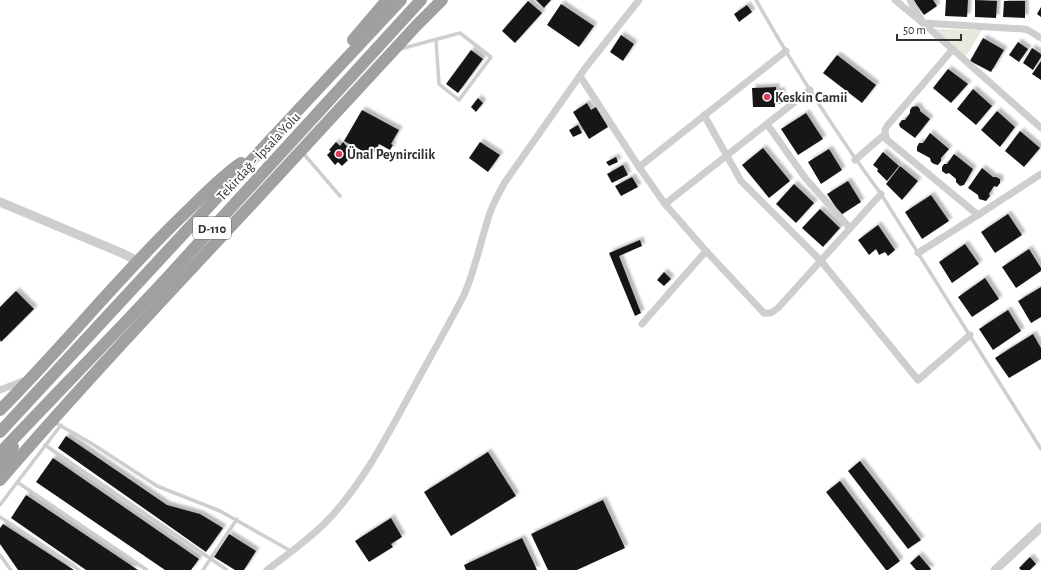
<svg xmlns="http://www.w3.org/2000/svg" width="1041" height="570" viewBox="0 0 1041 570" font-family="'Alegreya Sans',sans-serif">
	<defs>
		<filter id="shadow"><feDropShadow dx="3.5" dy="-3.5" stdDeviation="1" flood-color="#0004"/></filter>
	</defs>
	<rect width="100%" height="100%" fill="#fff"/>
	<path fill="#e5eadd" d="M933 29 982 30 965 58Z"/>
	<g fill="#181818" filter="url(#shadow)">
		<path d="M536 0H551L544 8Z"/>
		<path d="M913 0H933L937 6 924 15Z"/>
		<path d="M946 0H968L967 17 945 16Z"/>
		<path d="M975 0 997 1 996 18 975 17Z"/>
		<path d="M528 1 542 13 515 43 502 31Z"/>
		<path d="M1004 1H1025V18L1003 17Z"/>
		<path d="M561 4 594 26 579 47 547 25Z"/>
		<path d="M747 5 752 12 739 22 734 14Z"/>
		<path d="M1041 7V17L1037 14Z"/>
		<path d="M621 35 634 44 623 61 610 52Z"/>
		<path d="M983 38 1004 50 991 72 970 61Z"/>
		<path d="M1018 42 1028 49 1019 62 1009 55Z"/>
		<path d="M1032 48 1041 54V57L1033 70 1023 63Z"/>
		<path d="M471 50 483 59 458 93 446 84Z"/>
		<path d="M837 55 876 85 862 103 823 73Z"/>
		<path d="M1041 61V80L1032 74Z"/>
		<path d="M948 69 968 84 951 103 933 88Z"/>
		<path d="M776 87V91H782V104H775V107H753L752 88Z"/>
		<path d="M973 89 992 106 976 125 957 109Z"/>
		<path d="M478 98 483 103 476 112 471 107Z"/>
		<path d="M587 103 591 110 596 107 608 127 589 139 573 112Z"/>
		<path d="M917 106 920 109V111L930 119 915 138 900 127 899 124 902 120H905L910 113V110L912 107Z"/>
		<path d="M362 110 399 130 391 144 393 145 390 150 379 144 372 156 344 141Z"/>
		<path d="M997 111 1015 127 1000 147 981 130Z"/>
		<path d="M806 113 823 139 798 155 781 129Z"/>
		<path d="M578 125 582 133 573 137 569 130Z"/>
		<path d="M1020 131 1040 148 1024 167 1005 151Z"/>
		<path d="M930 133 949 149 941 158V161L938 165 934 164 931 162 930 158 917 151V147L919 143H923Z"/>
		<path d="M336 142 340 146 343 142 352 152 346 157 349 159 342 166 338 162 335 165 327 155 331 151 329 150Z"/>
		<path d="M480 142 500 155 488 172 469 158Z"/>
		<path d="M763 148 790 181 769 198 742 165Z"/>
		<path d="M829 149 842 170 821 184 808 162Z"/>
		<path d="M883 152 899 166 887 181 877 171 878 169 873 165Z"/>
		<path d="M954 154 973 169 964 185 960 186 956 182V179L949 173 946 174 942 171V167L944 164H947Z"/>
		<path d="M616 157 618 162 609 166 606 162Z"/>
		<path d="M623 165 628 175 612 183 607 174Z"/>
		<path d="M900 166 918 181 902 200 886 184Z"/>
		<path d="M982 168 993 177H996L1000 179V183L997 187 994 186 989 194 990 196 986 201 979 199 978 195 968 188Z"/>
		<path d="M632 177 638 187 621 196 615 186Z"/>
		<path d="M848 181 861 202 841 215 827 194Z"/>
		<path d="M794 184 814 203 796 223 776 204Z"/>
		<path d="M931 195 949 221 922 239 905 212Z"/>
		<path d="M820 209 840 228 823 247 802 228Z"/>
		<path d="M1008 214 1022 235 995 253 981 232Z"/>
		<path d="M878 225 895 250 888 256 885 252 879 255 876 249 869 255 858 240Z"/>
		<path d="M640 240 642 246 619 256 641 313 635 316 609 253Z"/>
		<path d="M965 244 979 264 952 283 939 262Z"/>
		<path d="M1029 249 1041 268V271L1016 288 1002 267Z"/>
		<path d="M664 272 671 279 664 286 657 280Z"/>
		<path d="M985 278 999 299 972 317 958 297Z"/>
		<path d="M1041 287V317L1031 323 1018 301Z"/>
		<path d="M16 291 34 309 1 342 0 340V307Z"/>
		<path d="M1008 310 1021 331 993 350 979 329Z"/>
		<path d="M1033 334 1041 348V359L1009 378 995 358Z"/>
		<path d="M66 436 167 505 200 514 223 528 206 552 58 448Z"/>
		<path d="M488 452 516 496 451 536 424 492Z"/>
		<path d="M53 458 199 559 191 570H165L36 482Z"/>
		<path d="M860 461 921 540 908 549 848 471Z"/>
		<path d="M840 481 900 561 888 570H886L826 492Z"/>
		<path d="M26 495 138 570H86L11 518Z"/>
		<path d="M603 500 625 548 577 570H548L531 534Z"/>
		<path d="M391 518 402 537 391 544 393 547 369 562 355 541Z"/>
		<path d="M3 524 74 570H18L0 544V528Z"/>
		<path d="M229 534 256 551 244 570H235L214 557Z"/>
		<path d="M522 538 537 570H466L464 565Z"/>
		<path d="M919 555 931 569 930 570H916L910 563Z"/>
		<path d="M1030 557 1036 564 1030 570H1021L1019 568Z"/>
	</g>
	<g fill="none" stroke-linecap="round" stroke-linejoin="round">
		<g stroke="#cecece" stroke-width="3.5">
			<path d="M756 0C794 67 835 132 881 194L1041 449"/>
			<path d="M400 49 460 33 491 57 459 100 439 84 436 40"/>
			<path d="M303 153 340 196"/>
			<path d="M54 422 91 443 157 486 220 511 291 551"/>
			<path d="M45 445 227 570"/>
			<path d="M17 482 147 570"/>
			<path d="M0 505 61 425"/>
			<path d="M0 517 79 570"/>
			<path d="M0 555 11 570"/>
			<path d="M203 570 237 519"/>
		</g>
		<g stroke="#cecece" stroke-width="7">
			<path d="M895 0 923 23 1041 128"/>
			<path d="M910 0 923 23 1023 29 1028 30 1041 38"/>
			<path d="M953 49 887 126 885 130 886 139 978 215 1041 174"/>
			<path d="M580 76 639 167 665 204 706 251 764 313H771L778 308 881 194"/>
			<path d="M704 115 741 181 821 261 918 380 970 335"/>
			<path d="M767 124 806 179 850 228"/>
			<path d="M855 160 884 135"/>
			<path d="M639 167 786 51"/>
			<path d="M665 204 810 90"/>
			<path d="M918 253 978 215"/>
			<path d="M642 324 706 251"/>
			<path d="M0 390 26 380"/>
			<path d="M267 570C287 555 308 540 326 522 362 485 386 438 410 394 428 361 447 328 464 295 476 268 481 238 491 210 495 200 500 191 505 182L586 67 639 0"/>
		</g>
		<g stroke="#cecece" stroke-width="9">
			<path d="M0 202 124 254 137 261"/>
			<path d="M995 570 1041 527"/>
		</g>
		<g stroke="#a0a0a0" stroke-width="12">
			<path d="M353 40 387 0"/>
			<path d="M0 410C62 348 117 279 180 218 200 199 219 178 241 163"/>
			<path d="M0 432 287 122 401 0"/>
			<path d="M0 453C55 395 111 338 165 280 251 187 335 93 421 0"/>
			<path d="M0 466 13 447"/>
			<path d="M0 480C81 386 166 296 250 206 306 146 361 86 416 26L442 0"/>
		</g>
	</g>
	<g fill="#dc3e57" stroke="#fff" stroke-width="1.5">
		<circle cx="767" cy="97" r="4"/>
		<circle cx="339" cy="154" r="4"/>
	</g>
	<g text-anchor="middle" stroke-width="4" stroke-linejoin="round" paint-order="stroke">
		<rect fill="#fff" stroke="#6f6f6f" stroke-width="1" x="193" y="217" width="38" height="22" rx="3"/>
		<g font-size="13" font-weight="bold" fill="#313131">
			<text x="212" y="233">D-110</text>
		</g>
		<g font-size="14" font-weight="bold" fill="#313131" stroke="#fff" text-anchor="start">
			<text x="775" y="102">Keskin Camii</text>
			<text x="347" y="159">Ünal Peynircilik</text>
		</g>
		<g font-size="14" fill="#313131" stroke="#fff">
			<text transform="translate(258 156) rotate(-47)" y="5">Tekirdağ - İpsala Yolu</text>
		</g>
	</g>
	<path d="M897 34v6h64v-6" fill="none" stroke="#313131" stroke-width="2"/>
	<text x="903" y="34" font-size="12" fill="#313131" stroke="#ffffff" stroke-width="3" paint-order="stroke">50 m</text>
</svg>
